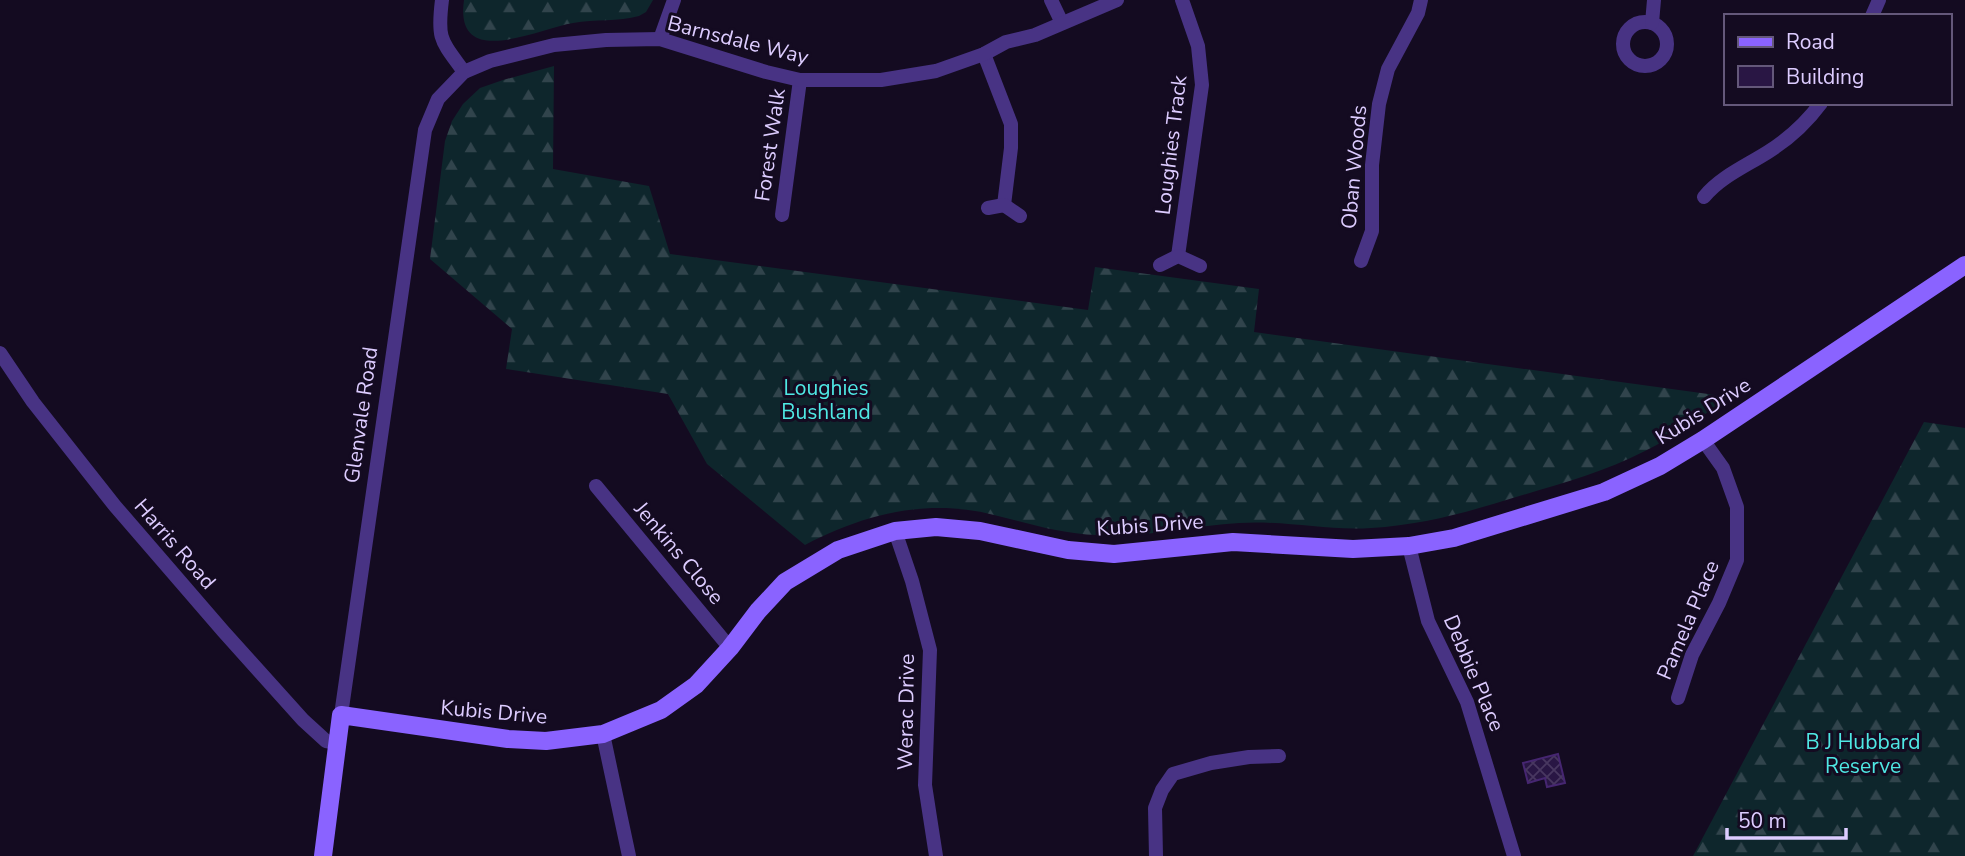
<svg xmlns="http://www.w3.org/2000/svg" width="1965" height="856" viewBox="0 0 1965 856" font-family="'Nunito Sans',sans-serif">
	<defs>
		<pattern id="forest-firs" width="22" height="20" patternUnits="userSpaceOnUse" patternTransform="scale(1.75)"><rect width="22" height="20" fill="#0e262c"/><path d="M5 1l3.5 6h-7zM16 11l3.5 6h-7z" fill="#31444c"/></pattern>
		<pattern id="building-cross-hatch" width="8" height="8" patternUnits="userSpaceOnUse" patternTransform="scale(1.75)"><rect width="8" height="8" fill="#291644"/><path d="M0 0l8 8M0 8l8-8" fill="none" stroke="#483760"/></pattern>
	</defs>
	<rect width="100%" height="100%" fill="#140b21"/>
	<g fill="url(#forest-firs)">
		<path d="M464 0H653L646 12 639 16C618 22 595 19 573 23 537 29 454 71 464 0Z"/>
		<path d="M554 66 553 169 649 186 670 254 1088 310 1095 267 1259 289 1254 332 1730 397C1702 416 1675 436 1645 451 1604 472 1560 484 1516 497 1468 512 1422 525 1371 528 1327 531 1284 520 1239 523 1191 526 1146 538 1097 535 1061 534 1028 523 994 515 928 498 864 514 805 545L707 464 668 394 506 369 512 329 430 259 445 141 452 121 463 104 480 88 503 80Z"/>
		<path d="M1924 422 1965 428V856H1693Z"/>
	</g>
	<path fill="url(#building-cross-hatch)" stroke="#462671" stroke-width="2" d="M1558 754 1565 783 1547 787 1545 778 1528 783 1523 763Z"/>
	<g fill="none" stroke-linecap="round" stroke-linejoin="round">
		<g stroke="#483384" stroke-width="14">
			<path d="M442 0C437 40 441 40 464 72"/>
			<path d="M1051 0 1062 23"/>
			<path d="M1872 16 1879 0"/>
			<circle cx="1645" cy="44" r="22"/>
			<path d="M1652 23 1654 0"/>
			<path d="M660 39 674 0"/>
			<path d="M984 54 1011 124V148L1004 205"/>
			<path d="M1704 197C1720 177 1746 166 1768 152 1787 140 1807 122 1821 103"/>
			<path d="M988 208 1004 205 1020 216"/>
			<path d="M782 215 800 80"/>
			<path d="M1178 256 1202 85 1198 46 1182 0"/>
			<path d="M1361 261 1372 231V165L1379 104 1388 69 1418 13 1421 0"/>
			<path d="M1160 265 1178 256 1200 266"/>
			<path d="M0 353 33 402 115 506 223 631 303 720 326 741 337 743"/>
			<path d="M596 486 730 648"/>
			<path d="M895 531 912 581 930 650 925 785 936 856"/>
			<path d="M1409 546 1428 621 1467 702 1514 856"/>
			<path d="M1678 698 1692 655 1719 603 1737 560V507L1723 468 1703 440"/>
			<path d="M341 715 425 130 438 99 464 72 490 61 554 45 606 40 660 39 766 72 800 80H881L936 71 984 54 1006 42 1035 35 1117 0"/>
			<path d="M603 734 629 856"/>
			<path d="M1156 856 1155 808 1162 790 1173 774 1211 763 1249 757 1279 756"/>
		</g>
		<path stroke="#8a63ff" stroke-width="18" d="M323 856 341 715 508 739 546 741 603 734 661 710 696 685 730 648 758 611 785 582 838 550 895 531 936 527 980 531 1068 550 1114 554 1233 542 1353 549 1409 546 1454 538 1604 492 1660 466 1703 440 1965 265"/>
	</g>
	<g text-anchor="middle" stroke-width="6" stroke-linejoin="round" paint-order="stroke">
		<g font-size="21" fill="#dcf" stroke="#140b21">
			<text transform="translate(738 40) rotate(14)" y="7">Barnsdale Way</text>
			<text transform="translate(770 145) rotate(-82)" y="7">Forest Walk</text>
			<text transform="translate(1171 145) rotate(-83)" y="7">Loughies Track</text>
			<text transform="translate(1354 167) rotate(-85)" y="7">Oban Woods</text>
			<text transform="translate(1703 411) rotate(-32)" y="7">Kubis Drive</text>
			<text transform="translate(361 415) rotate(-82)" y="7">Glenvale Road</text>
			<text transform="translate(1150 525) rotate(-4)" y="7">Kubis Drive</text>
			<text transform="translate(175 544) rotate(49)" y="7">Harris Road</text>
			<text transform="translate(679 553) rotate(50)" y="7">Jenkins Close</text>
			<text transform="translate(1688 620) rotate(-67)" y="7">Pamela Place</text>
			<text transform="translate(1474 673) rotate(67)" y="7">Debbie Place</text>
			<text transform="translate(494 712) rotate(5)" y="7">Kubis Drive</text>
			<text transform="translate(906 712) rotate(-89)" y="7">Werac Drive</text>
		</g>
		<g font-size="21" fill="#4fe8e4" stroke="#140b21">
			<text x="826" y="395">Loughies<tspan x="826" dy="24">Bushland</tspan></text>
			<text x="1863" y="749">B J Hubbard<tspan x="1863" dy="24">Reserve</tspan></text>
		</g>
	</g>
	<rect x="1724" y="14" width="228" height="91" fill="#140b21" stroke="#64587a" stroke-width="2"/>
	<rect x="1738" y="37" width="35" height="10" fill="#8a63ff" stroke="#64587a" stroke-width="2"/>
	<text x="1786" y="49" font-size="21" fill="#ddccff">Road</text>
	<rect x="1738" y="66" width="35" height="21" fill="#291644" stroke="#64587a" stroke-width="2"/>
	<text x="1786" y="84" font-size="21" fill="#ddccff">Building</text>
	<path d="M1727 828v10h119v-10" fill="none" stroke="#ddccff" stroke-width="3.5"/>
	<text x="1738" y="828" font-size="21" fill="#ddccff" stroke="#140b21" stroke-width="5" paint-order="stroke">50 m</text>
</svg>
